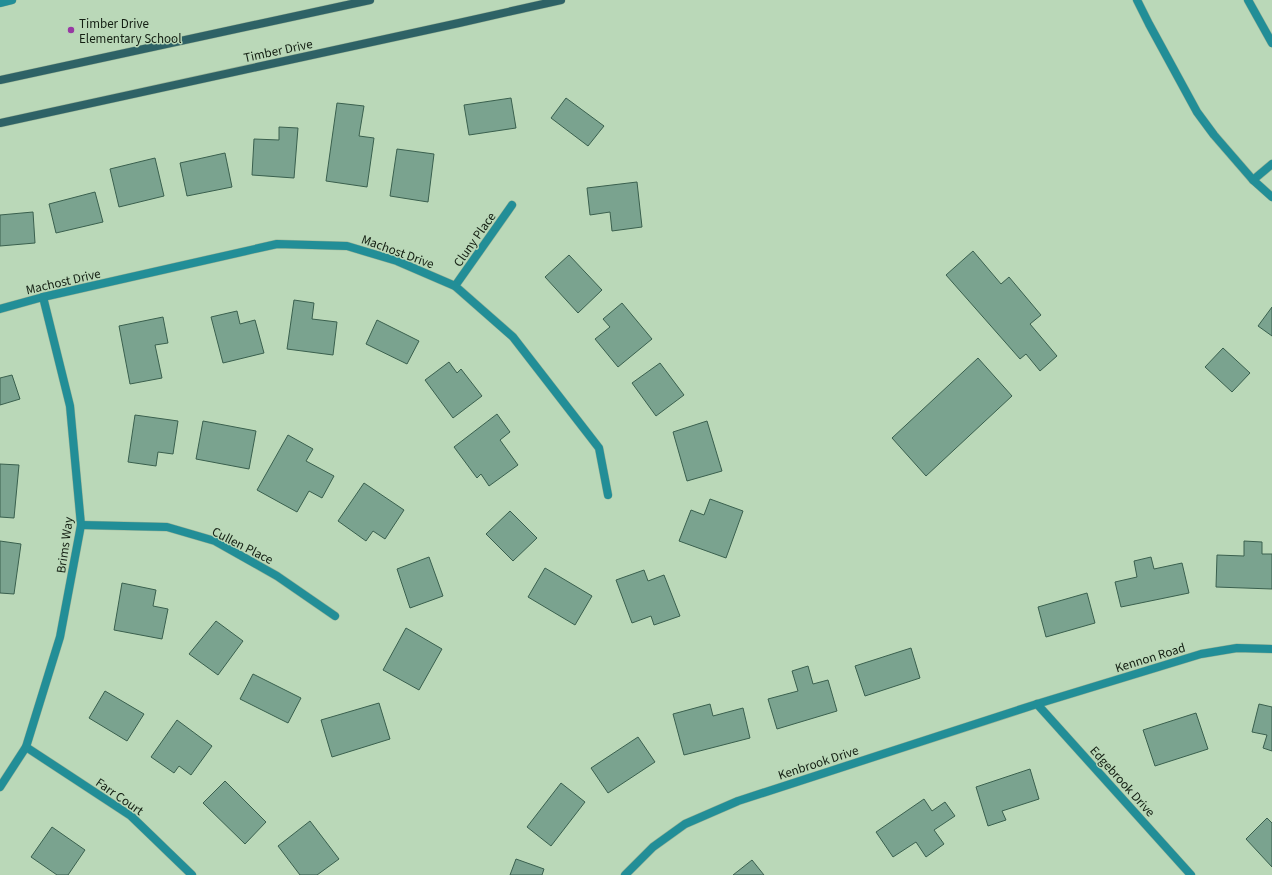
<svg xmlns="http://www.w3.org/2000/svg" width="1272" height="875" viewBox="0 0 1272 875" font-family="'Source Sans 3',sans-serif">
	<rect width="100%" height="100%" fill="#bad8b8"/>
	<g fill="#7aa38f" stroke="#3a604e">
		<path d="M511 98 516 128 469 135 464 105Z"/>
		<path d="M566 98 604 126 588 146 551 118Z"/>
		<path d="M337 103 364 106 359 136 374 138 367 187 326 181Z"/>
		<path d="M279 127 298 128 294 178 252 175 254 139 279 140Z"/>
		<path d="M397 149 434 154 428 202 390 196Z"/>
		<path d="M225 153 232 187 187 196 180 163Z"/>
		<path d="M155 158 164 196 119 207 110 169Z"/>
		<path d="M637 182 642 227 612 231 610 212 590 215 587 188Z"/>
		<path d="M95 192 103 222 56 233 49 204Z"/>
		<path d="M33 212 35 243 0 246V215Z"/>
		<path d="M973 251 1001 284 1009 277 1041 315 1030 324 1057 356 1040 371 1026 354 1020 359 946 275Z"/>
		<path d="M569 255 602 290 578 313 545 277Z"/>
		<path d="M294 300 314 303 312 319 337 322 333 355 287 349Z"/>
		<path d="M622 303 652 339 618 367 595 339 610 327 603 319Z"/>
		<path d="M1272 307V336L1258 326Z"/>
		<path d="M237 311 240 324 255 320 264 353 223 363 211 317Z"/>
		<path d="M163 317 168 343 155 345 162 378 130 384 119 326Z"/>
		<path d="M377 320 419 341 407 364 366 344Z"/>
		<path d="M1223 348 1250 373 1232 392 1205 367Z"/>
		<path d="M978 358 1012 396 926 476 892 438Z"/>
		<path d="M449 362 457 373 461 369 482 396 453 418 425 380Z"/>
		<path d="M660 363 684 395 656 416 632 383Z"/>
		<path d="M12 375 20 399 0 405V378Z"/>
		<path d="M497 414 510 432 500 440 518 465 489 486 481 474 477 478 454 447Z"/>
		<path d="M135 415 178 421 173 454 158 452 156 466 128 462Z"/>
		<path d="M203 421 256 431 249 469 196 459Z"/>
		<path d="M707 421 722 471 687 481 673 432Z"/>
		<path d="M288 435 313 449 306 461 334 476 322 498 309 491 297 512 257 490Z"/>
		<path d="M0 464 19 465 14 518 0 517Z"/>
		<path d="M364 483 404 510 385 539 373 531 366 541 338 521Z"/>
		<path d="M710 499 743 511 726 558 679 541 691 510 704 515Z"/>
		<path d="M510 511 537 538 513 561 486 534Z"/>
		<path d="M0 541 21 544 14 594 0 593Z"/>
		<path d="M1244 541 1262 542V554H1272V589L1216 587 1217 555 1244 556Z"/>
		<path d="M429 557 443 596 410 608 397 569Z"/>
		<path d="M1151 557 1154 569 1182 563 1189 593 1121 607 1115 582 1137 577 1134 561Z"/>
		<path d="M545 568 592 596 575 625 528 597Z"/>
		<path d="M644 570 648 581 664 575 680 616 654 625 651 616 632 623 616 580Z"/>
		<path d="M122 583 156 590 153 606 168 609 162 639 114 630Z"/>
		<path d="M1087 593 1095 623 1046 637 1038 607Z"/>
		<path d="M216 621 243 641 218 675 189 654Z"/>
		<path d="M406 628 442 649 419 690 383 670Z"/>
		<path d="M911 648 920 678 865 696 855 666Z"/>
		<path d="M808 666 813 684 828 680 837 711 777 729 768 699 798 691 792 671Z"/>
		<path d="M253 674 301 698 288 723 240 699Z"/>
		<path d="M105 691 144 714 127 741 89 718Z"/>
		<path d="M379 703 390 739 332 757 321 720Z"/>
		<path d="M710 704 713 716 743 708 750 738 684 755 673 714Z"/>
		<path d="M1259 704 1272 707V751L1263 748 1267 735 1252 732Z"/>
		<path d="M1196 713 1208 749 1155 766 1143 730Z"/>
		<path d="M177 720 212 746 191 775 179 766 174 773 151 757Z"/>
		<path d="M638 737 655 762 608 793 591 768Z"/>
		<path d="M1030 769 1039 799 1002 811 1006 820 988 826 976 787Z"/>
		<path d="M225 781 266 822 245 844 203 803Z"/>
		<path d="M561 783 585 802 551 846 527 827Z"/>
		<path d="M924 799 932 811 945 802 955 816 934 830 944 844 926 857 916 842 893 857 876 832Z"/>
		<path d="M1267 818 1272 823V867L1246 839Z"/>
		<path d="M310 821 339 859 317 875H300L278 846Z"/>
		<path d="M52 827 85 850 68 875H57L31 857Z"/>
		<path d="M516 859 544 869 542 875H510Z"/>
		<path d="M752 860 764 875H733Z"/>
	</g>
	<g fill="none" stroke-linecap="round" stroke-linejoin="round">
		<defs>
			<path id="service" d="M0 3 12 0"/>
			<g id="minor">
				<path d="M1248 0 1272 43"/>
				<path d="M1253 180 1272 164"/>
				<path d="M455 286 512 205"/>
				<path d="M0 309 43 297 277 244 347 246 397 261 455 286 513 337 599 448 608 495"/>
				<path d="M81 525 167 527 215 541 277 576 335 616"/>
				<path d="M1037 704 1191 875"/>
				<path d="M26 747 131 816 192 875"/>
				<path d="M0 787 26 747 60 637 81 525 70 406 43 297"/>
				<path d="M625 875 653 847 685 824 738 801 1037 704 1201 654 1237 648 1272 649"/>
			</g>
			<path id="tertiary" d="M1137 0 1149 24 1197 112 1214 135 1253 180 1272 197"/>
			<g id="secondary">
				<path d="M0 80 370 0"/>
				<path d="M0 123 459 23 561 0"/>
			</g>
		</defs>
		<use href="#service" stroke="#99b397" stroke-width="9"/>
		<use href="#minor" stroke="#99b397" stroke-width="9"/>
		<use href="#tertiary" stroke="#99b397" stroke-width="9"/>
		<use href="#secondary" stroke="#99b397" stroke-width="9"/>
		<use href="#service" stroke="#228e97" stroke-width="8"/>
		<use href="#minor" stroke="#228e97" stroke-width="8"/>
		<use href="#tertiary" stroke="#228e97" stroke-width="8"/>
		<use href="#secondary" stroke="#2e6266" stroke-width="8"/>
	</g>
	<circle fill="#9739a3" stroke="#bad8b8" stroke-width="1.5" cx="71" cy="30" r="4"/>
	<g text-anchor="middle" stroke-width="3" stroke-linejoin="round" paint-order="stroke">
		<g font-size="13" fill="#141f13" stroke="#bad8b8" text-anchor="start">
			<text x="79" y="28">Timber Drive<tspan x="79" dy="15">Elementary School</tspan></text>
		</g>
		<g font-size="13" fill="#141f13" stroke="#bad8b8">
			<text transform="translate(278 50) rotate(-12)" y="5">Timber Drive</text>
			<text transform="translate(474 239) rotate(-55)" y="5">Cluny Place</text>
			<text transform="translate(398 251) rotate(20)" y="5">Machost Drive</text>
			<text transform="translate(63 281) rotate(-13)" y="5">Machost Drive</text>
			<text transform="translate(64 545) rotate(-82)" y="5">Brims Way</text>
			<text transform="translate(243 545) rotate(27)" y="5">Cullen Place</text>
			<text transform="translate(1150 657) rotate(-17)" y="5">Kennon Road</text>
			<text transform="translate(818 762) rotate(-18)" y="5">Kenbrook Drive</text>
			<text transform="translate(1123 781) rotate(48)" y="5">Edgebrook Drive</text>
			<text transform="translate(120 796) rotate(35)" y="5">Farr Court</text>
		</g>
	</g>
</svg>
